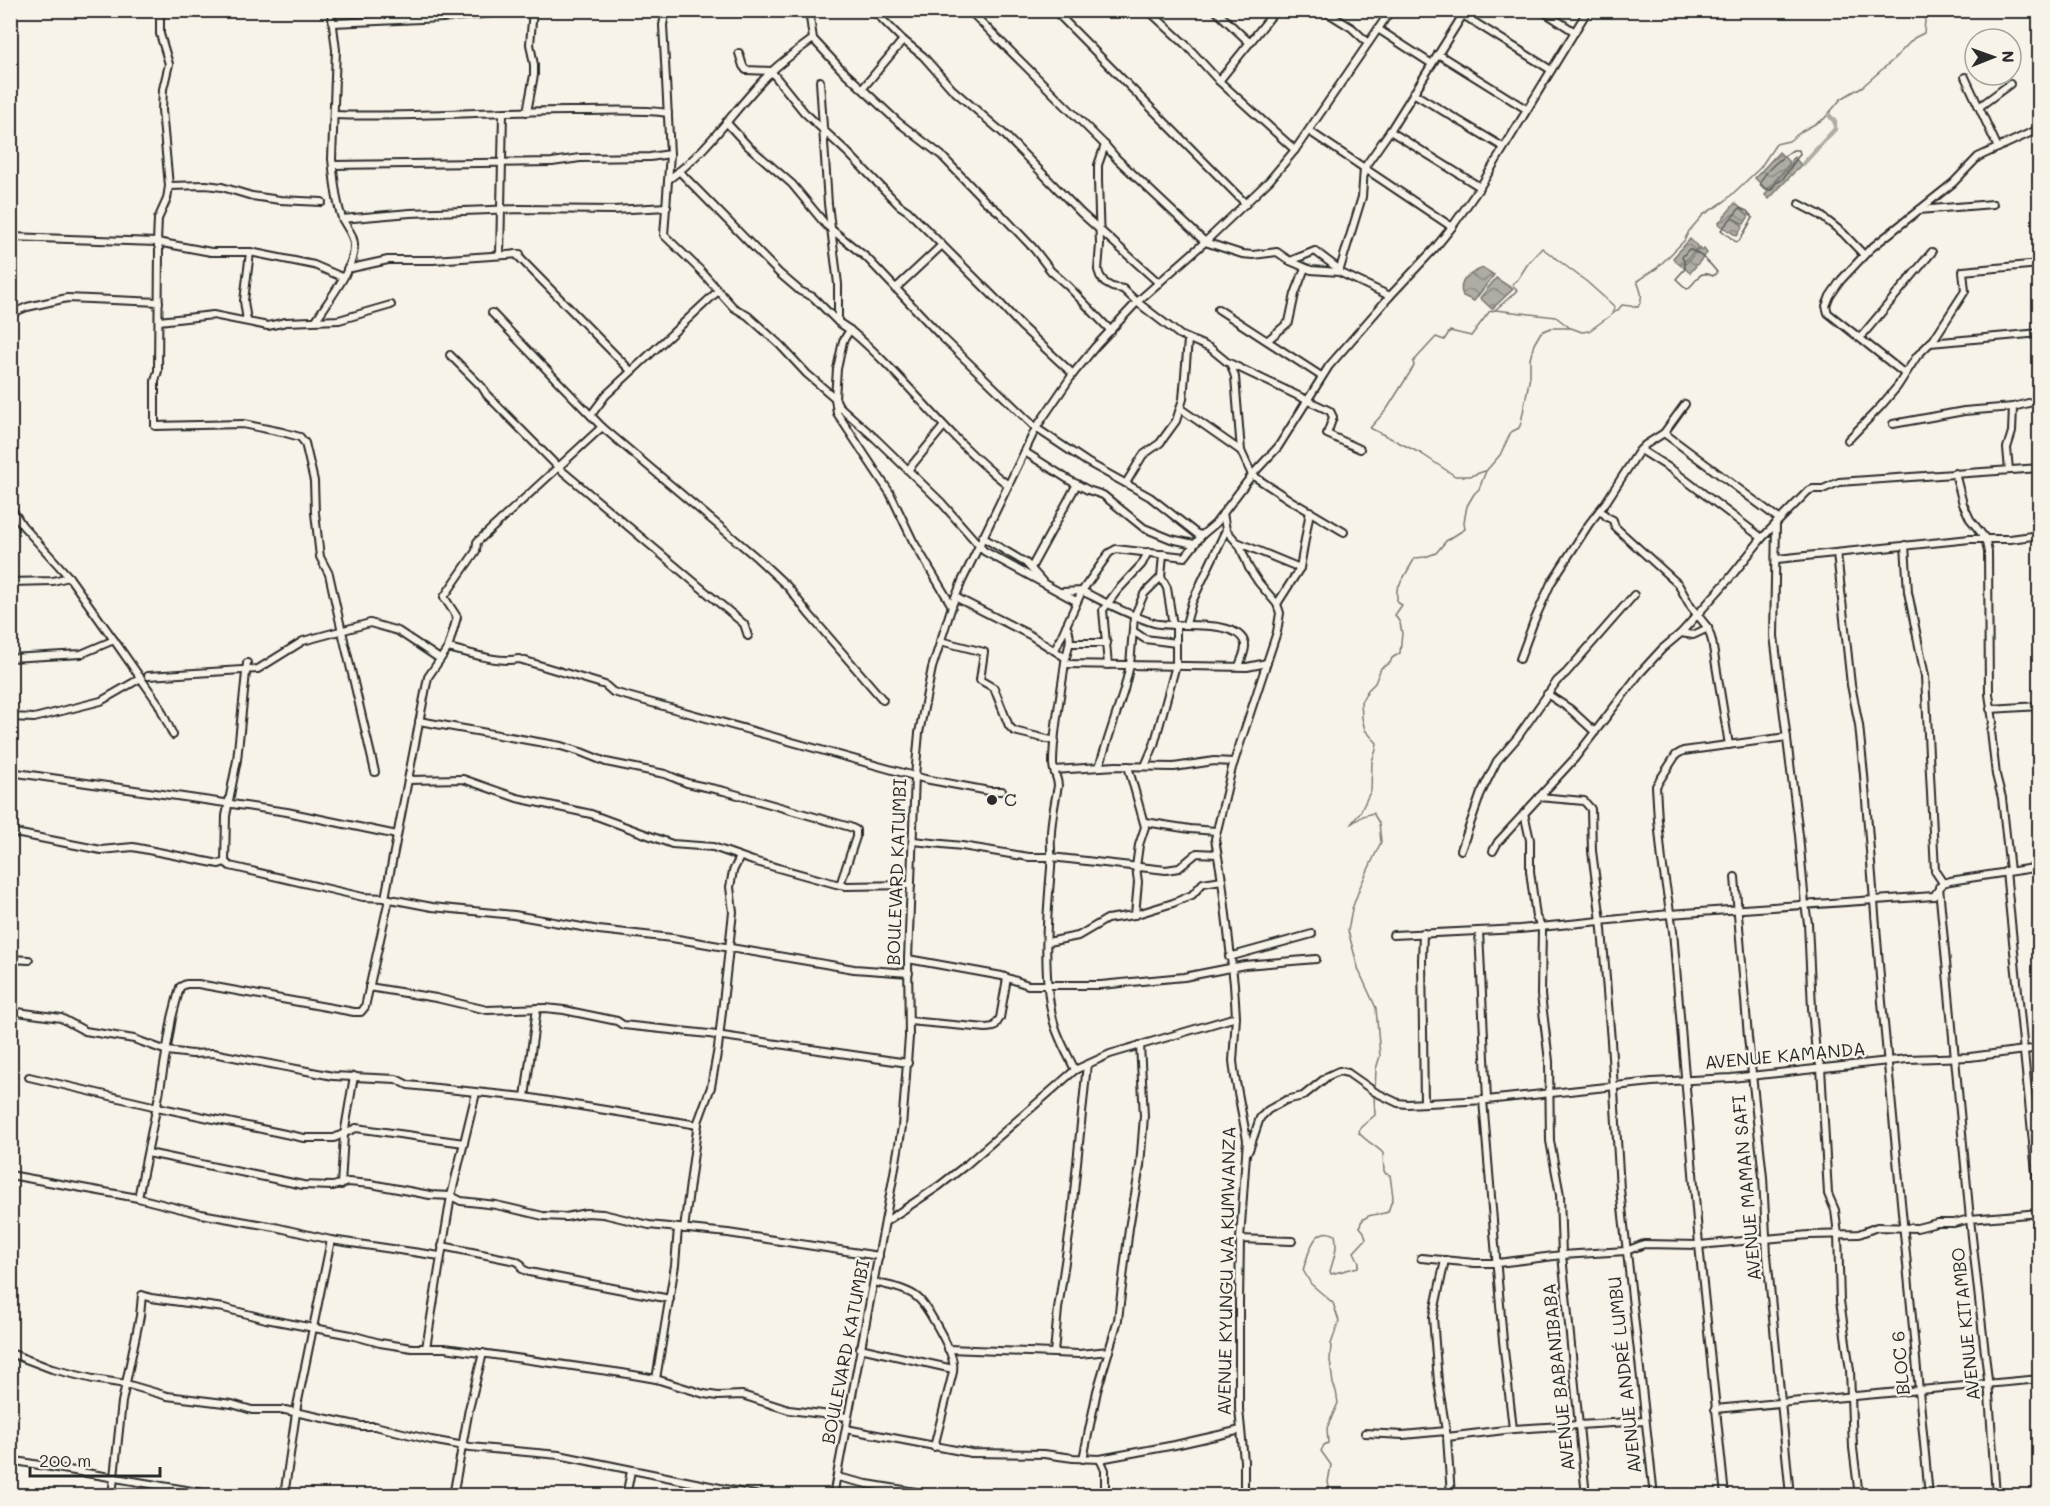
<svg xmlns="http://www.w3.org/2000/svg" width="2050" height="1506" viewBox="0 0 2050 1506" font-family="Mali,sans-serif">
	<defs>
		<pattern id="water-waves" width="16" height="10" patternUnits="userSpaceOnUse" patternTransform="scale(1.5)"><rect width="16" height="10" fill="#afaca4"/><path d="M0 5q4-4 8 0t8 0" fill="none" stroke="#8f8c86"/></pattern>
	</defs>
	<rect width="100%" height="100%" fill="#f7f3e8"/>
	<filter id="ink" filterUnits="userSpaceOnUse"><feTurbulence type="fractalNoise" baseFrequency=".0167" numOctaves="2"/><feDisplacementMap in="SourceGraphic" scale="12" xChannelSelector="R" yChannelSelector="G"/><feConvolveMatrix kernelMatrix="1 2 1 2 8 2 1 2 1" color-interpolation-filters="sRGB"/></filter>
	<g filter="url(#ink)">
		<g fill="url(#water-waves)" stroke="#7a7874" stroke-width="1.5">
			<path d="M1779 152 1790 163 1767 190 1755 178Z"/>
			<path d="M1794 157 1801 165 1769 199 1765 195 1792 163 1791 160Z"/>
			<path d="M1735 203 1749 216 1744 224 1733 218 1743 226 1737 236 1718 224Z"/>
			<path d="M1690 239 1698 247 1681 266 1673 258Z"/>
			<path d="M1699 248 1702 251 1704 249 1707 253 1690 273 1683 267Z"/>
			<path d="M1483 268 1494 275 1474 301 1463 296C1456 280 1471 273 1483 268Z"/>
			<path d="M1496 278 1513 289 1492 309 1480 298Z"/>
		</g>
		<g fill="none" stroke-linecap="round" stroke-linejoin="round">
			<g stroke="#605f5b" stroke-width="1.5">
				<path d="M1793 150H1799L1800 154 1782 180 1776 183 1771 190 1763 188 1760 184C1764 171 1782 157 1793 150Z"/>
				<path d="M1740 208 1747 211 1753 218 1739 241 1736 242 1721 230Z"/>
				<path d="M1689 249C1699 253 1710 263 1717 272L1713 276C1698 268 1698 282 1687 289L1676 279C1684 268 1689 271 1682 257Z"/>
			</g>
			<g stroke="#7a7874" stroke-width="1.5">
				<path d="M1495 310 1556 317 1570 328"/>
				<path d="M1485 471 1470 476H1455L1422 454 1370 428 1387 409 1414 366 1413 362 1436 337 1444 340 1450 331 1471 336 1489 312 1495 310 1517 291 1512 284 1518 279 1529 262 1542 248 1587 282 1615 307 1612 313"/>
				<path d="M1375 1090 1376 1069 1380 1056 1376 1008 1359 971 1348 931 1352 909 1360 887 1381 842 1379 823 1373 813 1363 816 1351 824 1360 813 1371 790 1372 761 1376 750 1377 743 1365 730 1362 718 1361 702 1368 690 1375 683 1381 668 1390 663 1392 658 1400 653 1402 633 1400 623 1395 615 1402 605 1397 602V589L1415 558 1425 557 1436 553 1446 541 1465 529 1464 522 1467 506 1474 494 1479 489 1486 471 1500 455 1511 432 1519 428 1521 423 1530 376V359L1534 344 1541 332 1551 328H1571L1582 332 1589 331 1618 310 1622 305 1638 307C1644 298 1641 291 1637 281L1657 268 1684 241 1689 231 1703 215 1725 201 1760 168 1776 144 1789 141 1802 131 1824 119 1841 99 1863 86 1893 60 1914 38 1924 33 1925 20 1922 10"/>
				<path d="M1331 1496 1328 1482 1331 1465 1321 1451 1324 1445 1328 1443 1327 1428 1338 1403 1336 1391 1333 1384 1330 1360 1331 1344 1339 1321 1333 1303 1311 1284 1303 1270C1308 1256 1314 1223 1335 1235 1338 1248 1334 1258 1330 1271L1331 1274 1358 1267 1359 1262 1354 1252 1366 1239 1364 1232 1360 1227 1361 1222C1368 1212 1378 1216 1388 1212L1393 1197 1390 1175 1386 1174 1384 1171 1383 1153C1375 1145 1367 1142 1359 1133L1360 1128 1375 1115 1374 1095"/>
			</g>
			<path stroke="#afaca4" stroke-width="4.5" d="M1803 164 1835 129V122L1829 115"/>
			<defs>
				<g id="minor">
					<path d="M160 10V34L169 64 163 89 162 110 169 186 167 199 158 219 157 242 159 249 158 371 155 381V426L243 424 282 432 300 437 305 443 314 481 315 513 320 557 329 574 337 610 375 772"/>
					<path d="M666 10 663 25 670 154 664 235 700 270 733 307 748 316 780 345 807 374 835 398 839 406 876 439 941 502 984 551 1076 601"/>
					<path d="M809 10 813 39 841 69 898 122 941 155 985 201 1000 213 1034 249 1051 271 1068 286 1111 331"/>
					<path d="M873 10 903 40 923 56 952 89 1003 133 1081 213 1159 283"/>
					<path d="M969 10 1105 145 1117 159 1205 242 1242 254 1253 255 1277 252 1290 261 1311 270 1339 272 1390 296"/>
					<path d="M1054 10 1246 204"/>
					<path d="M1148 10 1187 46 1219 81 1295 150"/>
					<path d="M1215 10 1250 43"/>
					<path d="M1323 10 1352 28 1368 43"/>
					<path d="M1541 10 1575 32"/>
					<path d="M1463 15 1551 70"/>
					<path d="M333 23 443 18 522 10"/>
					<path d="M1378 29 1432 64"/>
					<path d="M739 53 743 66 746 70 771 71 804 112 847 152 899 205 908 211 998 301 1021 326 1073 374"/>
					<path d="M1438 54 1526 109"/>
					<path d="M1965 77 1998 148"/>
					<path d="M820 81 828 204 838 284V322L850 330 843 341 837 369 835 398 837 413 890 493 913 541 952 606"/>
					<path d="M1219 81 1276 10"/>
					<path d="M863 88 903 40"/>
					<path d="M1413 93 1503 147"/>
					<path d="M1979 107 2010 84"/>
					<path d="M527 112 534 75V65L530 44 533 10"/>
					<path d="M334 115C416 118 499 110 581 111 610 111 639 109 668 113"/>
					<path d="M726 122 748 146 792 184 826 225 867 258 940 335 1036 428 1087 462 1150 497 1197 534 1202 535"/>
					<path d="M1309 131 1452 227"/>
					<path d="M1390 131 1480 187"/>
					<path d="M1105 145 1098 165V180L1100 245 1098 270 1100 276 1105 283 1112 287 1123 289 1137 302 1180 335 1210 348 1227 362 1330 411 1333 417 1327 434 1360 449"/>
					<path d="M333 165 552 162 580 158 650 157 670 154"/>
					<path d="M679 171 779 273 800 291 813 297 838 322"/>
					<path d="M669 179C708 151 733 111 766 77 780 62 797 51 813 39"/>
					<path d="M169 186 206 185 222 187 252 196 280 200 322 202"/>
					<path d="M1799 204 1820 215 1843 233 1864 255"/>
					<path d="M1919 210 1993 204"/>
					<path d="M342 219 410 213 520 209 613 210 667 207"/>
					<path d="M10 237 157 242 211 252H250L314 265 342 277"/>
					<path d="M516 254 631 371"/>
					<path d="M500 255 503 113"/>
					<path d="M1290 261 1315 251 1340 270"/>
					<path d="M347 269 388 260H433L520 254"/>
					<path d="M1339 272 1362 197 1364 168 1390 131 1466 10"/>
					<path d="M895 289 942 245"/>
					<path d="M1218 309 1321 376"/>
					<path d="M492 313 602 427 757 558 788 587 808 613 883 700"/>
					<path d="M10 314 27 307 67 298 159 302"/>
					<path d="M316 320C328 301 355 268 354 245 354 233 344 226 341 215 335 197 334 177 332 159L336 50 331 10"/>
					<path d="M159 321 213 315 268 326 286 322 339 320 391 305"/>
					<path d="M247 321 244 301 250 252"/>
					<path d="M850 330C907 378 949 440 1008 485"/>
					<path d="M1860 338 1932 252"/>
					<path d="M1268 340 1289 322 1295 294 1305 268"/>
					<path d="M1930 343 2040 333"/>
					<path d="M450 355 482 387 487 395 560 469 744 624 748 636"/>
					<path d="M1231 365 1235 377 1241 451 1252 475 1290 500 1344 532"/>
					<path d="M1905 374 1828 313 1826 306 1830 296 1841 280 1870 249 1953 183 1978 157 2032 132 2040 131"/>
					<path d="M1181 409 1241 451"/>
					<path d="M591 415 606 395 718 291"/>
					<path d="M1893 424 1964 411 2013 407"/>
					<path d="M1664 433 1779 519"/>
					<path d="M1848 440 1880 407 1897 387 1917 356 1934 339 1965 291 1963 271 2040 264"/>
					<path d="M1641 450 1671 469 1762 538"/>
					<path d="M1025 452 1069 480 1088 490 1103 495 1144 528 1171 539 1194 544"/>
					<path d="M908 470 944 426"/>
					<path d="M2009 470 2007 448 2012 432 2013 407 2040 400"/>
					<path d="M1955 473 1963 504 1970 519 1985 538 1988 552 1989 694 1993 722 1991 731 1996 775 2002 798 2010 871"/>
					<path d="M1126 483 1143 455 1160 443 1176 421 1183 399 1188 340"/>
					<path d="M10 506 22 525 69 577 114 640 158 703 173 735"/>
					<path d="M1600 510 1607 517 1613 520 1615 527 1678 584 1691 607 1708 628 1712 641 1729 745"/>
					<path d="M1223 513 1226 530 1240 546 1249 568 1259 583 1277 604 1280 613 1277 632 1232 768 1215 839 1222 880 1234 984 1236 1017 1233 1061 1235 1077 1247 1140 1240 1239 1239 1303V1409L1244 1461V1496"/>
					<path d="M1776 523 1774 636 1799 835 1805 905 1808 923 1812 1008 1816 1054 1821 1067 1828 1194 1835 1210 1838 1235 1840 1301 1850 1370 1853 1448 1859 1496"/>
					<path d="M982 537 1026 563 1042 581"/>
					<path d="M1237 542 1300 568"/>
					<path d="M1905 545 1908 592 1925 676 1935 871 1943 883"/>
					<path d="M1837 553 1851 685 1859 725 1864 775 1882 1002 1929 1496"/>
					<path d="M1163 554 1161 577 1167 588 1173 625"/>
					<path d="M1777 559 1970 539H2010L2040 535"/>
					<path d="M1031 568 1077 484"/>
					<path d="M10 582 53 581 69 577"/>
					<path d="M1062 592 1082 591 1109 553 1116 549 1185 557 1202 535 1215 524 1252 475 1278 447 1329 366 1390 296 1435 248 1452 227 1480 187 1588 10"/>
					<path d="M955 597 1030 635 1066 658"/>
					<path d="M1277 604 1300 568 1310 511"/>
					<path d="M1186 624 1192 602 1226 530"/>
					<path d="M1066 626C1074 638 1067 650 1065 662 1061 696 1053 730 1053 764 1053 772 1058 778 1058 786 1055 801 1052 816 1051 832 1050 844 1052 856 1051 868 1047 914 1042 974 1053 1019 1057 1037 1067 1053 1075 1070"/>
					<path d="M1133 631 1145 639 1176 643"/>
					<path d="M1681 633 1693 635 1708 628"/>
					<path d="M940 641 984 652 980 680 994 688 1009 726 1014 731 1055 741"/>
					<path d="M1070 643H1107"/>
					<path d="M448 648C471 653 495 663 519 659L605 685 613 692 925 779 989 791H1002"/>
					<path d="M1055 650 1082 591C1106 603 1128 615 1154 623 1174 629 1238 617 1245 644 1246 651 1241 660 1239 666"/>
					<path d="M10 658 81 654 114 640"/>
					<path d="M1520 659 1534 621 1551 583 1589 524 1606 502 1639 451 1645 445 1664 433 1685 404"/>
					<path d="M1065 664 1247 667 1267 663"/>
					<path d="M1108 665 1103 610 1117 591 1142 564 1148 552"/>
					<path d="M148 676 258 669 303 641 370 623 398 631 440 659"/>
					<path d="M1547 694 1570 709 1595 732"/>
					<path d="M1990 709 2040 706"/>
					<path d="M10 717 34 718 101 701 141 678"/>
					<path d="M419 721 561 746 581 752 606 762 665 774 687 783 724 791 850 827 856 830V837L840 885"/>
					<path d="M1128 766 1145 827 1139 845 1136 867 1138 882 1135 915"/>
					<path d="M1145 766 1154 745 1176 665V625"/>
					<path d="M1099 767 1124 690 1130 665 1134 617 1144 594 1161 577"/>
					<path d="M1054 770 1116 766 1174 767 1214 761 1234 762"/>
					<path d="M10 772 287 812 397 835"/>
					<path d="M408 780 463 779 517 798 591 814 672 844 713 847 753 861 836 884 846 886 911 885"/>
					<path d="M1539 797 1584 801 1591 809 1592 851 1602 929 1611 1041 1620 1189 1654 1496"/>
					<path d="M1524 813 1530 840V871L1536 917 1542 927 1541 995 1549 1061 1550 1141 1560 1195 1562 1255 1586 1496"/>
					<path d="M1145 822 1190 829 1216 831"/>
					<path d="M10 832 101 850 133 847 219 864 225 862 230 866 363 897 385 898 432 907 514 915 599 930 672 938 854 969 909 973"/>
					<path d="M913 841 962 846 1029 857H1051L1166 870 1179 868 1197 853 1217 854"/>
					<path d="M1461 850 1481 793 1497 761 1517 738 1557 681 1566 673 1634 595"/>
					<path d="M1493 851 1498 842 1575 758 1640 673 1662 649 1681 633 1729 579 1762 538 1808 491 1813 489H1823L1839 482 2040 468"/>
					<path d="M225 862 226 816 237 760 247 663"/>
					<path d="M2006 871 2040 1213"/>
					<path d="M1735 877 1748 1037 1763 1177 1767 1255 1790 1496"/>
					<path d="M385 898 428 677 448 648 457 617 444 597 476 551 477 542 602 427"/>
					<path d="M1479 931 1487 1100"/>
					<path d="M1423 933 1422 960 1424 1102"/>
					<path d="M1393 935 1520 929 1670 914 1934 896 1943 883 1950 881 2040 867"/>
					<path d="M1048 942 1078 936 1107 919 1134 915 1173 903 1192 895 1203 883 1222 880"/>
					<path d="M1229 957 1312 934"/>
					<path d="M10 959 29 960"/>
					<path d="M908 959 1002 976 1028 985H1101L1152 980 1184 977 1245 965 1316 959"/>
					<path d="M369 987 436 998 487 1010 545 1008 564 1010 617 1021 623 1025 709 1034 908 1063"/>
					<path d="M10 1011 61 1018 85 1031 134 1039 167 1051 192 1054 213 1053 333 1076 396 1079 408 1085 525 1097 698 1125"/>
					<path d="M909 1021 986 1028 994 1027 1000 1018 1007 978"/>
					<path d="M29 1077 157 1107 304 1138H334L356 1128 464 1143"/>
					<path d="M525 1097 537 1008"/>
					<path d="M1483 1100 1503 1341 1513 1429"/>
					<path d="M1249 1150 1260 1118 1268 1110 1286 1100 1303 1096 1328 1076 1339 1071 1348 1073 1375 1092 1398 1103 1407 1104 1487 1100 1652 1082 1731 1078 1907 1059 1970 1057 2040 1048"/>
					<path d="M148 1153 303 1185 333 1186 348 1182 371 1184 430 1195 451 1196 461 1201 496 1205 543 1216 566 1217 586 1213 603 1214 649 1225 728 1233 879 1256"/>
					<path d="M10 1175 138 1198 201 1214 275 1227 331 1240 440 1256"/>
					<path d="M341 1185 344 1135 354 1076"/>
					<path d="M138 1198 159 1095 172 1018 180 987 186 984H198L354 1012H361L365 1007 389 899"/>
					<path d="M885 1222 939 1186 966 1165 1075 1070 1110 1054 1236 1017"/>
					<path d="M684 1229 698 1122 711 1087 718 1048 733 912 730 887 733 871 740 857"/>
					<path d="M1240 1239 1292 1241"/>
					<path d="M442 1246 516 1261 521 1264 522 1269 529 1272 670 1299"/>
					<path d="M1421 1258 1475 1263H1498L1562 1255 1626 1251 1644 1244 1699 1245 1809 1235 1859 1234 1877 1227 1917 1228 1937 1223H1954L1970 1219 1939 887"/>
					<path d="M1445 1260 1433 1317 1438 1382 1447 1437"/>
					<path d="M874 1282C887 1286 907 1288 918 1298 927 1306 952 1350 953 1363 954 1366 953 1369 953 1372L934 1447"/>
					<path d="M426 1348 451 1196 476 1093"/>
					<path d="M860 1348 953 1369"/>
					<path d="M948 1349 1079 1354 1109 1351"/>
					<path d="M10 1353 52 1369 93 1379 126 1384 167 1396 232 1404 252 1410H285L361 1426H375L431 1440 470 1447 559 1455 759 1496"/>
					<path d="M1054 1353 1058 1309 1071 1222 1087 1064"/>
					<path d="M656 1379 675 1265 678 1228"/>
					<path d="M1715 1409 2040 1379"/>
					<path d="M846 1429 971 1453 1044 1454 1073 1458 1100 1459 1175 1445 1241 1430"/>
					<path d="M1365 1433 1403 1435 1446 1431"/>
					<path d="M1083 1459 1097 1391 1118 1320 1129 1228 1140 1166 1144 1116 1140 1045"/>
					<path d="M1100 1459 1105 1470V1496"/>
					<path d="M10 1460 221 1496"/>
					<path d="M837 1477 867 1484 940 1496"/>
					<path d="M112 1496 122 1402 140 1316 142 1295 151 1298 224 1308 266 1319 351 1335 380 1343 412 1348H445L622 1373 656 1379 704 1394 718 1396 742 1395 789 1410 847 1417"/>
					<path d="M284 1496 297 1406 331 1240"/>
					<path d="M453 1496 469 1409 483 1353"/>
					<path d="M626 1496 631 1471"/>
					<path d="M833 1496 893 1179 902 1127 909 1037 908 959 915 776 919 733 932 668 952 606 962 581 1036 428 1073 374 1095 347 1137 302 1205 242 1269 181 1295 150 1391 10"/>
					<path d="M1451 1496 1447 1437 1513 1429 1645 1421"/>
					<path d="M1725 1496 1699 1245 1673 931 1662 861 1658 820 1656 786 1676 755 1683 751 1787 737"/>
					<path d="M1996 1496 1988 1380 1970 1219 2040 1213"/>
				</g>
			</defs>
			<use href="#minor" stroke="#2b2b2b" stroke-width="10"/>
			<use href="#minor" stroke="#f7f3e8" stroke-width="6"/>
		</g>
	</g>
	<circle fill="#2b2b2b" stroke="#f7f3e8" stroke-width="2" cx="992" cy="800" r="6"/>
	<g text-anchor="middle" stroke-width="5" stroke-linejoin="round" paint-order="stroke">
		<g font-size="18" fill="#2b2b2b" stroke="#f7f3e8" text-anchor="start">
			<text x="1004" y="806">C</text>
		</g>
		<g font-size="18" fill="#2b2b2b" stroke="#f7f3e8">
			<text transform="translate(897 872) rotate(-88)" y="6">BOULEVARD KATUMBI</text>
			<text transform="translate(1785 1056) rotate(-5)" y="6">AVENUE KAMANDA</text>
			<text transform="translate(1747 1188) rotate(-95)" y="6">AVENUE MAMAN SAFI</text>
			<text transform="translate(1227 1271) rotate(-89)" y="6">AVENUE KYUNGU WA KUMWANZA</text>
			<text transform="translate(1966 1324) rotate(-96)" y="6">AVENUE KITAMBO</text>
			<text transform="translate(846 1352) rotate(-79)" y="6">BOULEVARD KATUMBI</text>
			<text transform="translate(1901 1363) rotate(-95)" y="6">BLOC 6</text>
			<text transform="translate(1625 1375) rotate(-96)" y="6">AVENUE ANDRÉ LUMBU</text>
			<text transform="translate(1559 1377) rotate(-96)" y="6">AVENUE BABANIBABA</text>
		</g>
	</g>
	<rect width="2050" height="1506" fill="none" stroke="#f7f3e8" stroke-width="36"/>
	<rect x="18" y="18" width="2014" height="1470" fill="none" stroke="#2b2b2b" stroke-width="2" filter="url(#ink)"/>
	<g transform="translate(1993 57) rotate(89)"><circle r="28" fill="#f7f3e8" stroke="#a5a39c" stroke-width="1.5"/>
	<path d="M0-4.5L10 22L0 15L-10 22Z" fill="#2b2b2b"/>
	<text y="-9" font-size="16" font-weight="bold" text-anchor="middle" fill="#2b2b2b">N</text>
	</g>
	<path d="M30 1467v9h130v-9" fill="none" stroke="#2b2b2b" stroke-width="3"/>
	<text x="39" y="1467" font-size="18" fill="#2b2b2b" stroke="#f7f3e8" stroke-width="4.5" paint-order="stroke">200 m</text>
</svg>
